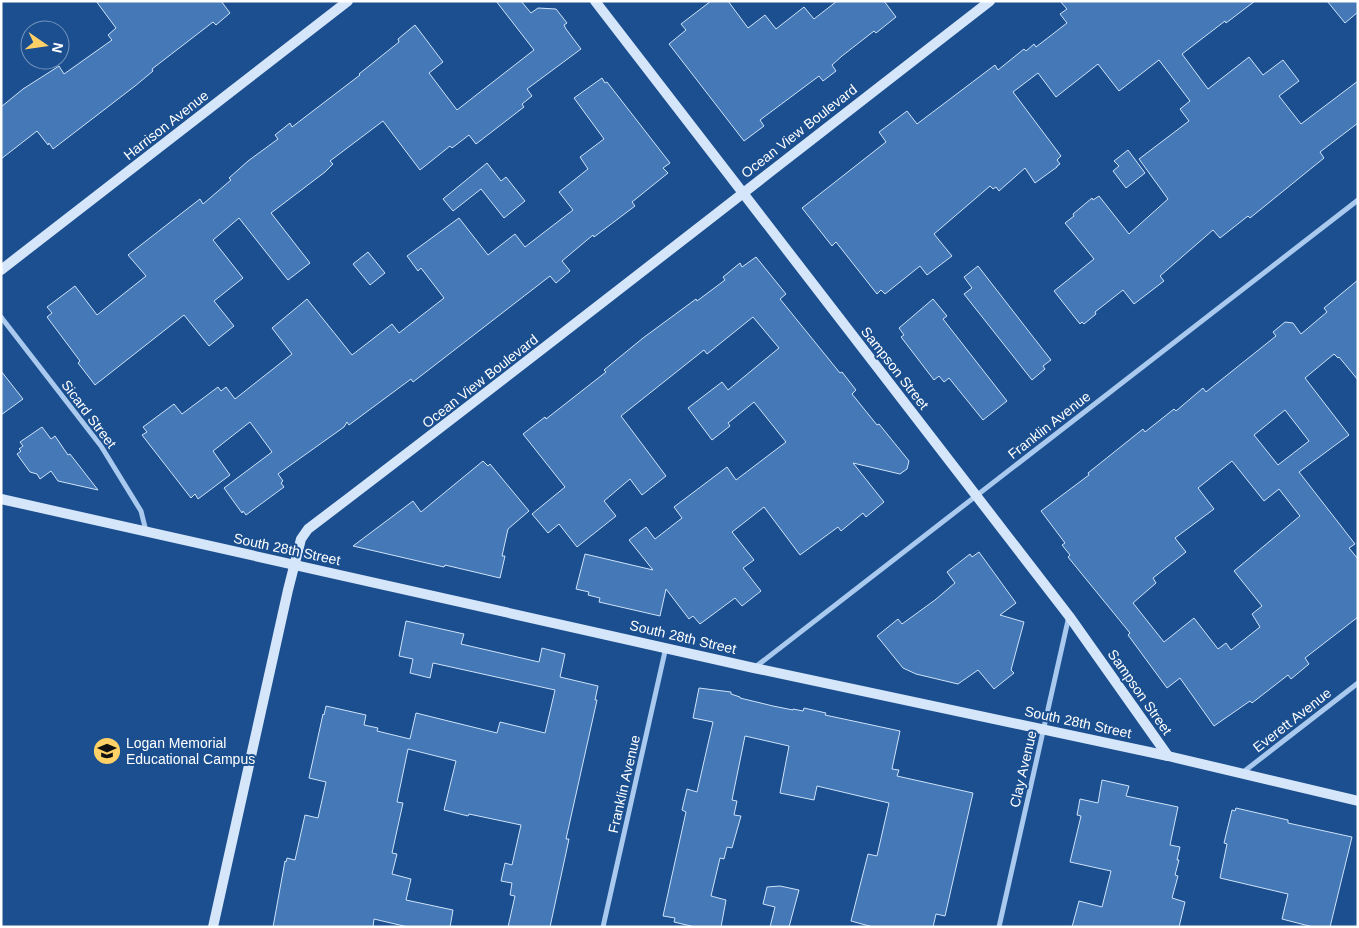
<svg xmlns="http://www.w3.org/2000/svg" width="1359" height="928" viewBox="0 0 1359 928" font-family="Arial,sans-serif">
	<rect width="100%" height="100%" fill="#1b4f8f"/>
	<g fill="#4478b7" stroke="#cfe3fa" fill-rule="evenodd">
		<path d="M96 1H221L230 13 216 25 213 22 152 69 153 71 135 86 53 149 49 143 48 145 37 131 1 159V107L23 89 59 66 64 74 112 40 108 35 116 28Z"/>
		<path d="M496 1H521L531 13 538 8 556 9 567 23 564 25 566 29 581 49 527 89 532 96 522 104 524 107 476 144 469 135 452 148 450 146 420 170 383 121 330 161 333 164 325 172 271 213 310 263 288 280 239 218 213 240 243 278 214 301 234 326 209 346 184 315 95 385 78 363 80 361 47 317 52 313 47 307 75 286 97 315 146 276 128 255 200 199 203 204 231 180 229 178 248 161 278 139 275 135 290 123 292 127 360 75 359 74 399 42 398 39 415 25 443 62 429 73 457 110 534 50Z"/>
		<path d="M711 1H728L748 28 765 15 776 29 804 7 814 19 837 1H884L896 17 876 33 874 31 842 56 832 65 836 71 823 81 819 76 760 120 764 126 744 141 669 44 686 30 681 24Z"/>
		<path d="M1060 1H1255L1226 23 1225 21 1182 54 1208 89 1249 57 1263 75 1283 60 1299 81 1279 96 1301 124 1358 81V123L1320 152 1324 158 1250 218 1248 216 1220 238 1213 230 1160 276 1164 281 1134 304 1123 290 1095 312 1096 314 1084 324 1082 322 1080 324 1054 291 1094 259 1065 223 1074 216 1073 214 1092 198 1093 200 1099 196 1129 234 1168 199 1139 159 1189 121 1180 109 1190 101 1159 60 1119 91 1098 64 1056 97 1038 73 1013 92 1061 156 1057 160 1060 164 1057 166V167L1035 183 1025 168 999 191 996 187 993 189 990 186 934 234 952 256 927 275 920 266 885 294 881 290 877 294 836 242 832 246 802 208 886 142 879 132 907 111 917 124 995 65 998 70 1024 49 1026 51 1034 44 1036 47 1067 23 1060 14 1067 9Z"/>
		<path d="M1327 1H1358V12L1345 23Z"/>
		<path d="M602 78 605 83 607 82 670 163 663 168 668 173 632 202 635 206 594 237 593 235 562 261 570 271 556 283 550 276 413 382 411 379 349 425 347 422 344 427 278 474 283 481 281 483 284 487 246 515 243 511 242 513 224 488 272 452 250 422 213 451 230 475 198 499 195 494 191 498 142 435 147 432 143 427 174 404 182 414 218 387 221 391 226 387 235 399 292 354 272 328 307 299 352 355 392 324 399 333 444 298 421 268 418 271 407 256 459 218 488 255 515 234 525 247 573 210 559 192 588 169 580 157 604 139 574 98Z"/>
		<path d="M1128 150 1145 173 1126 188 1113 171 1119 166 1114 161Z"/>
		<path d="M487 163 501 181 506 177 525 201 504 218 481 189 453 211 443 199Z"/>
		<path d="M368 252 385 273 370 285 353 264Z"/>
		<path d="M756 257 786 294 780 299 840 373 842 372 856 390 852 394 877 425 879 424 909 461 907 469 900 474 853 463 884 502 866 517 863 513 841 531 838 527 800 555 764 507 732 532 754 560 743 568 761 591 742 606 735 598 700 624 693 616 689 619 666 589 660 616 599 602 600 598 588 595 589 592 576 589 585 554 653 570 629 540 646 527 655 539 682 518 674 507 727 467 736 480 786 442 754 402 728 423 730 426 712 440 688 408 722 382 728 390 779 348 753 317 707 354 704 350 621 416 666 476 642 495 630 479 604 501 616 516 577 547 559 524 548 533 532 514 565 487 523 434 545 417 546 419 606 372 604 370 643 338 696 299 697 301 725 280 723 277 740 263 742 267Z"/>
		<path d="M978 266 1051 360 1043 366 1045 369 1032 380 964 294 972 288 964 277Z"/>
		<path d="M1358 280V380L1339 357 1338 358 1334 354 1305 378 1349 435 1299 472 1355 544 1349 548 1358 559V617L1305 658 1309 664 1291 679 1288 675 1252 703 1250 701 1214 726 1180 678 1167 688 1128 635 1130 633 1068 557 1070 555 1062 545 1065 543 1041 511 1089 475 1088 473 1143 429 1145 432 1174 409 1176 411 1203 388 1206 392 1276 336 1273 332 1285 322 1293 323 1301 334 1327 312 1324 308ZM1285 410 1309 441 1278 465 1254 435ZM1232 461 1264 501 1279 489 1300 516 1234 571 1262 606 1252 614 1260 627 1231 650 1226 643 1218 649 1194 618 1164 642 1133 603 1156 583 1153 578 1186 552 1175 538 1214 509 1198 488Z"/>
		<path d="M933 299 947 316 943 319 1007 401 983 420 949 378 944 382 939 376 934 380 901 337 904 335 899 328Z"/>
		<path d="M1 371 23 399 1 415Z"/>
		<path d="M42 427 51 439 55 436 68 455 70 454 98 490 58 481 51 471 40 479 37 474 30 472 17 454 21 451 19 449 23 446 20 442Z"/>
		<path d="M483 461 488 466 490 464 529 511 508 529 502 556H505L500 578 445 565 444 567 353 546 413 501 421 512Z"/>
		<path d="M979 552 1016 603 1000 615 1024 622 1011 670 1014 673 994 689 978 670 958 684 916 674 903 668 877 636 898 619 902 624 935 600 955 583 947 572 970 554 972 557Z"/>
		<path d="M406 621 464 634 461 644 539 662 542 648 565 654 560 677 598 686 595 700H597L566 839H569L550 927H508L515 896 510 895 512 883 501 881 505 863 512 865 521 825 469 814 468 816 444 810 456 761 408 749 397 802 403 803 392 853 397 854 392 874 411 879 406 900 453 910 450 927H408L374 919 373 927H273L285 861 286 862 287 858 295 860 305 815 318 818 326 782 309 778 323 714 324 715 326 706 366 715 364 725 378 728 377 731 410 739 416 713 497 733 500 722 545 733 555 690 433 663 430 678 410 673 413 659 399 656Z"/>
		<path d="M699 688 731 692V694L740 697V698L773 706 793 710V709L803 711 804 708 826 713 825 715 900 731 892 769 899 770 897 776 973 793 945 916 936 914 933 927H873L851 921 868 854 877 856 889 803 817 786 814 800 780 793 789 746 745 736 732 800 737 801 734 815 741 816 732 848 727 847 724 859 720 858 711 896 726 900 721 927H695L674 922 675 918 663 916 686 812 682 810 687 789 697 792 713 722 693 718Z"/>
		<path d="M1102 780 1129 786 1126 796 1178 807 1170 845 1180 847 1177 860H1179L1175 875 1178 876 1172 898 1185 902 1179 927H1072L1079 901 1102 907 1111 871 1070 862 1081 816 1077 815 1080 799 1098 803Z"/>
		<path d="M1236 808 1288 820V823L1352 837 1330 927H1313L1282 919 1288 894 1220 878 1227 844 1224 843 1232 810 1235 811Z"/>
		<path d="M780 886 799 890 789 927H770L775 907 763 904 767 887Z"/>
	</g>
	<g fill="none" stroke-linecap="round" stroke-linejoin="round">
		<g stroke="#a9c9ee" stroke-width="5">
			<path d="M1 317 101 446 141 511 146 531"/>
			<path d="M754 668 1358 200"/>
			<path d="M1242 773 1358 683"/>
			<path d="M603 927 666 647"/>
			<path d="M999 927 1069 616"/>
		</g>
		<g stroke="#d6e6fa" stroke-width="10">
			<path d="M595 1 1069 616 1168 756"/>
			<path d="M1 270 348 1"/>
			<path d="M1 499 754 668 1168 756 1358 801"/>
			<path d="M213 927 288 590 301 539 308 529C537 355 763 177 990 1"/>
		</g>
	</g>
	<defs>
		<symbol id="school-disc" viewBox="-11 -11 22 22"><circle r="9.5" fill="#ffd166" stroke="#1b4f8f"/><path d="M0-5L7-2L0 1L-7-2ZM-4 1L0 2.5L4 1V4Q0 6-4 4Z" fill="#111"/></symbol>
	</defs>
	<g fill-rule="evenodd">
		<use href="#school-disc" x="91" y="735" width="32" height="32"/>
	</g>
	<g text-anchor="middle" stroke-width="4" stroke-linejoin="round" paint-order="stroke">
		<g font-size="14" fill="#fff" stroke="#1b4f8f">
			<text transform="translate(166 125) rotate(-38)" y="5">Harrison Avenue</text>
			<text transform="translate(799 131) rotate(-38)" y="5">Ocean View Boulevard</text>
			<text transform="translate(895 368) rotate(52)" y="5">Sampson Street</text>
			<text transform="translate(480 381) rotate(-38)" y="5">Ocean View Boulevard</text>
			<text transform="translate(89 414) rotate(53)" y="5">Sicard Street</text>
			<text transform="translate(1049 425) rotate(-38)" y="5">Franklin Avenue</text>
			<text transform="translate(287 549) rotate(12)" y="5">South 28th Street</text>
			<text transform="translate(683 637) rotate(13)" y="5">South 28th Street</text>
			<text transform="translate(1140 692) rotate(55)" y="5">Sampson Street</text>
			<text transform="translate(1292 720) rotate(-38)" y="5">Everett Avenue</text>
			<text transform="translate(1078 722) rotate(12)" y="5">South 28th Street</text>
			<text transform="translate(1023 769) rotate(-77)" y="5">Clay Avenue</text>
			<text transform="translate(624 784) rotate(-77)" y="5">Franklin Avenue</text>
		</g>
		<g font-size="14" fill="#fff" stroke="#1b4f8f" text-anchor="start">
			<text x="126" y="748">Logan Memorial<tspan x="126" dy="16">Educational Campus</tspan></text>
		</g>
	</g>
	<rect width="1359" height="928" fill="none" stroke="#ffffff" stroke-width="5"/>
	<g transform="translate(45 45) rotate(103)"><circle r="24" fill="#1b4f8f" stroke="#7695bc"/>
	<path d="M0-4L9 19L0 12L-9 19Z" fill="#ffd166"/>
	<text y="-8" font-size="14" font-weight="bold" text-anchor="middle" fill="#ffffff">N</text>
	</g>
</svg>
